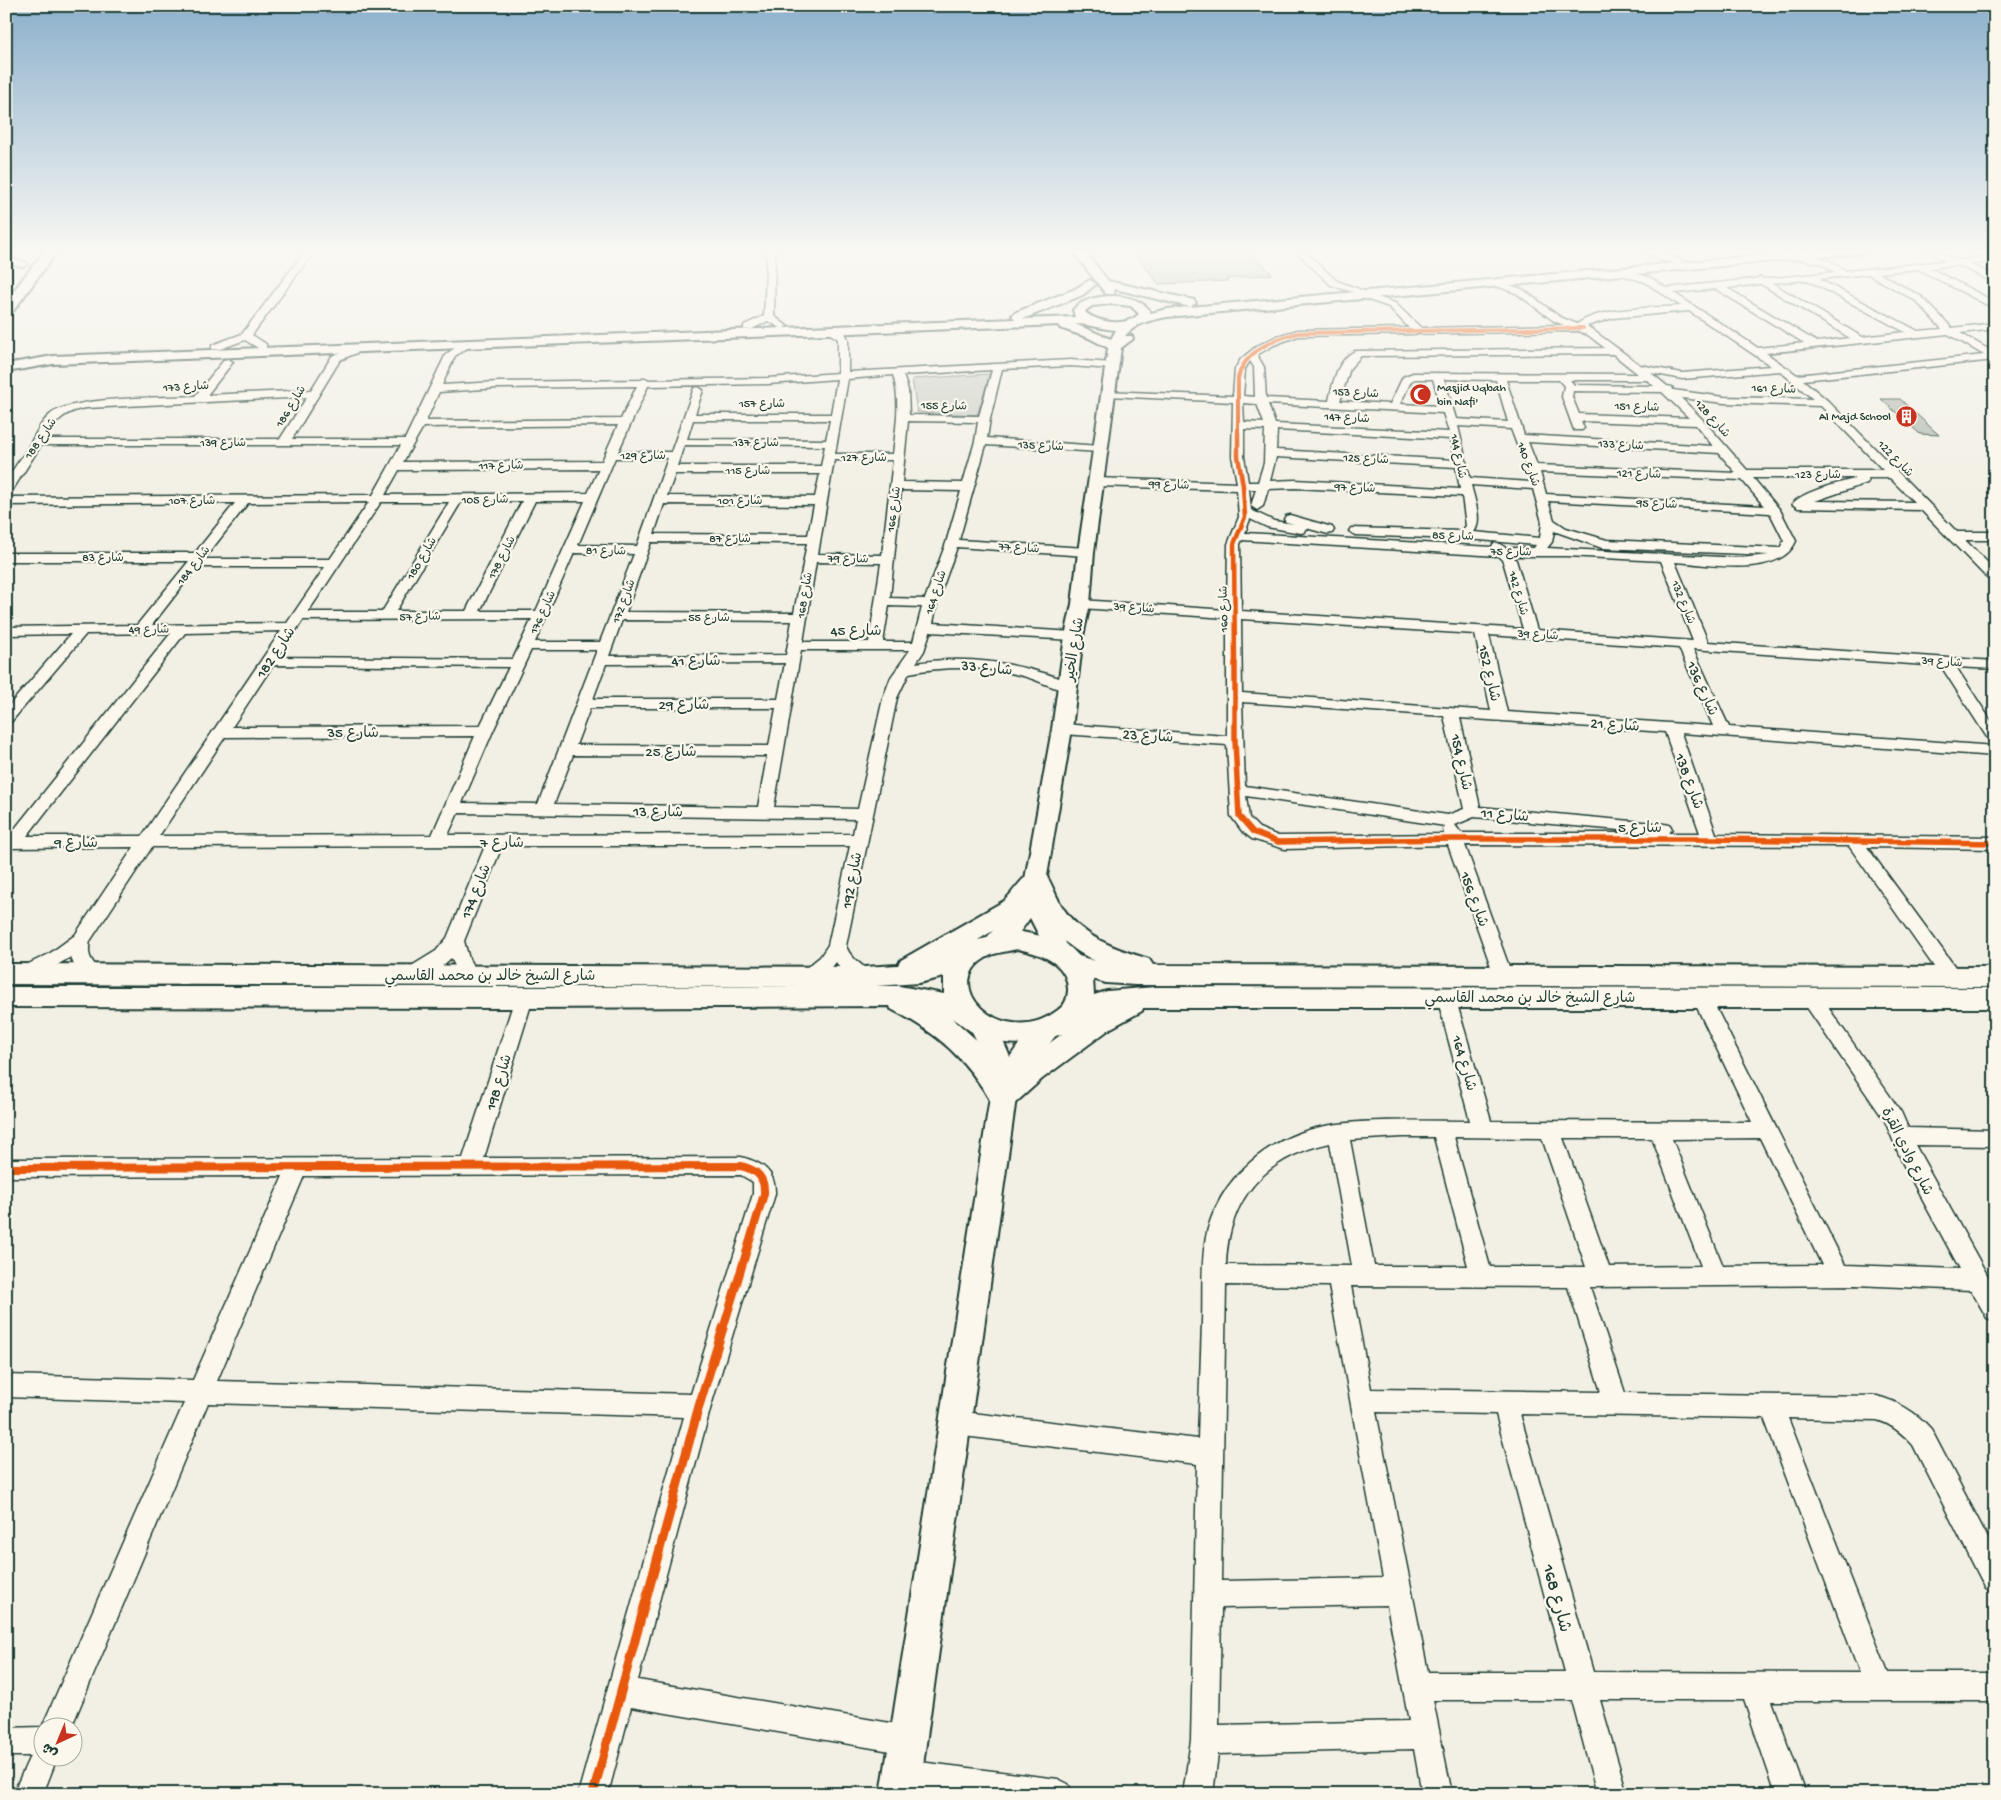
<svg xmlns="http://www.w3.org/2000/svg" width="2001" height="1800" viewBox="0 0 2001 1800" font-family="'Gochi Hand','Playpen Sans Arabic',sans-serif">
	<rect width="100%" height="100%" fill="#f2f0e5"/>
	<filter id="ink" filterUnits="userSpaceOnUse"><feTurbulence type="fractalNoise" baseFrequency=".02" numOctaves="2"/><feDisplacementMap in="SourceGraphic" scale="10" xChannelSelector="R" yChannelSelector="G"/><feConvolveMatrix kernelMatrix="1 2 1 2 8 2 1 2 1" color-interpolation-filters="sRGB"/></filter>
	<g filter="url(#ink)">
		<path fill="#cfd2c8" stroke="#77887e" d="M990 374 977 415 917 412 912 379Z"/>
		<g fill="#b7beb3" stroke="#1f3d34">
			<path d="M1131 250H1249L1272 274 1226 279 1228 281 1159 284Z"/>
			<path d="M1881 399H1900L1939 435 1920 434Z"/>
		</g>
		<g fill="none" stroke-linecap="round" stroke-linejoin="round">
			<defs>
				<g id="minor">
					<path d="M306 250H315L252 335 266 344V348H258L245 340 220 349H212V345L242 334Z"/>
					<path d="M767 250H775L774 316 787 326 782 329 768 321 752 329H744V325L764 316Z"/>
					<path d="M1294 250H1303L1337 281 1364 291 1359 294 1331 285Z"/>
					<path d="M1640 250H1652L1683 261 1678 264 1656 259Z"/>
					<path d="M1927 250H1938L1957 260 1995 256V262L1970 264 1995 276V283L1958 265 1930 268 1995 302V309L1918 269 1879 273 1922 297 1952 328 1995 323V329L1960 333 1995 353V360L1803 380 1828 401 1957 532H1995V540H1965L1995 570V582L1990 581 1921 510 1798 508 1792 504C1805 490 1840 483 1858 478H1753L1780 510 1796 541C1780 579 1708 564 1675 562L1708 642 1995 661V669L1956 667 1995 727V744L1990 742 1941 666 1693 649 1729 727 1995 746V756L1681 733 1716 834 1995 837V849L1867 847 1958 971 1960 976 1958 981 1951 983 1944 981 1849 846 1465 845 1512 975 1510 980 1503 982 1496 980 1494 975 1448 845 1285 849 1252 839 1242 831 1231 816 1227 745 1062 734 1057 732 1054 729 1057 726 1062 724 1227 736V618L1081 608 1074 604 1081 600 1227 610 1228 544 1239 517 1237 490 1096 486 1090 482 1096 478 1237 483 1232 456 1233 402 1108 396 1103 393 1104 391 1233 396 1235 369 1241 359 1257 346 1277 336 1298 330 1409 328 1389 307 1363 298 1361 296 1366 293 1395 303 1421 328 1564 325 1554 321 1516 293 1491 284 1496 281 1522 289 1560 317 1577 324C1600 307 1652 308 1681 306L1645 282 1618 274 1616 272 1621 269 1651 278 1666 288 1756 279 1760 277 1764 279 1835 272 1822 264 1795 258V254L1798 253 1828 260 1846 271 1945 261ZM1868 274 1916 301 1942 329 1918 331 1819 279ZM1807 280 1905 332 1862 337 1772 283ZM1761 284 1850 338 1817 342 1727 288ZM1716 289 1804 343 1758 348 1674 293ZM1689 311 1771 366 1682 373 1640 365 1587 326 1613 318ZM1578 331 1588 335 1605 348 1355 351C1337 360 1333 382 1329 401L1266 398 1264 367 1257 355 1274 345 1298 336ZM1948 334 1984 355 1797 375 1766 353ZM1613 354 1638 374 1413 373 1403 377 1390 404 1340 401 1350 368 1361 356ZM1250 361 1254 367 1255 397 1243 396 1245 369ZM1780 371 1813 399 1724 397 1673 390 1672 387 1667 386 1651 373 1682 379ZM1415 379H1433L1441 406 1400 404 1411 381ZM1444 379 1496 380 1508 422 1456 419ZM1506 380H1559L1564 386 1562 397 1574 430H1582L1584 428 1581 421 1696 425 1713 446 1524 435ZM1570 380H1647L1654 386 1574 385ZM1573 391 1662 392 1689 418 1579 414 1572 397ZM1681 398 1724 403 1821 406 1883 470H1747L1703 420ZM1243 403 1257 404 1264 423 1244 422ZM1268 404 1443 413 1449 432 1275 424ZM1458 426 1511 429 1531 482 1470 478ZM1244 429 1265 430 1264 463 1258 482H1248L1244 456ZM1277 430 1451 439 1455 460 1276 450ZM1528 442 1719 453 1736 473 1537 465ZM1276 457 1456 467 1460 489 1295 480 1270 481ZM1540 472 1742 480 1764 506 1546 494ZM1867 478H1890L1914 502 1815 501 1867 483 1869 480ZM1471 485 1533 489 1542 522 1540 538 1474 532C1483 521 1474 498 1471 485ZM1295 488 1462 496 1466 526 1461 531 1351 528 1349 531 1355 535 1480 540 1536 545 1534 548H1506L1498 543 1493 544 1492 547 1245 533 1250 519 1267 527 1301 533 1305 532 1306 528 1328 534 1332 533 1334 530 1332 527 1290 515 1286 516 1284 519 1286 522 1294 524 1274 521 1251 510 1249 489H1256L1251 506 1257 510 1263 506 1268 489ZM1548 501 1770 513 1784 541 1780 548 1607 540 1566 528 1554 520ZM1554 531 1602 548 1769 555 1740 558 1547 548 1552 542ZM1242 540 1498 556 1503 561 1523 629 1241 611 1240 544ZM1512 556H1567L1661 561 1693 641 1537 630 1516 560ZM1241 619 1475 634 1491 711 1242 693ZM1489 635 1679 648 1713 726 1507 712ZM1242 702 1444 716 1464 809 1448 815 1245 786ZM1460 718 1665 732 1700 833H1668L1672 829 1670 825 1664 824 1480 807ZM1246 796 1445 826 1443 829 1444 834 1278 836 1259 828 1249 818ZM1474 817 1653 833H1461L1455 825Z"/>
					<path d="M6 257 26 262 28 264 23 267 6 263Z"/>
					<path d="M831 328 845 333 848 339V372L1070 360 1113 363 1118 366 1113 369 1070 366 1002 369 990 419 987 438 1100 446 1106 449 1100 452 986 445 959 540 1086 548 1092 552 1086 556 957 547 937 603 933 623 1074 632 1081 636 1074 640 930 632 924 651 916 663C960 656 1004 661 1047 674 1055 677 1069 680 1074 687L1072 690 1067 691C1052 688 1038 680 1023 676 986 666 947 666 909 673L897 698 846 946C852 962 866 965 873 977L871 982C856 986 843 973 836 962 828 973 815 986 801 982L799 977 801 972 820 957 828 945 850 846H502L464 941 469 959 478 975 476 980 469 982 462 980 451 958C441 968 419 984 405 980L403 975 405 970 436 951 447 938 485 846 152 847 90 941C86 960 94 961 102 975L100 980C84 984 75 970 71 957L32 979 25 981 18 979 16 974 18 969 49 954 75 935 134 847 6 848V836H9L171 633 86 634 11 722 6 723V709L71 634 6 635V627L137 625 189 561H6V553H195L235 503 6 505V497L373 495 401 445H41L10 494 6 495C6 476 16 466 26 451 33 440 40 422 51 414 74 396 163 398 195 396L224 360 228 359 233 362 207 395 311 390 332 356 357 346 361 347V351L340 360 292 439H405L446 354 466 341 470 340 475 343 455 356 442 385 499 382 641 380 645 378 649 380 768 378 838 373V339L826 331ZM992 370 979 416 909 415 908 390 903 375ZM893 375C901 401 896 427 893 454H835L848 379ZM837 379 831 414H695L703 390 698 387 694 388 671 452H618L648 386 768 384ZM637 386 621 419 426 421 439 392 499 388ZM307 397 280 439H45C57 420 63 412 86 408ZM693 420H830L826 440 687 439ZM908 421 978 422 975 441 963 483 902 482ZM618 425 602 461 403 462 423 427ZM684 445 825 446 821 466H677ZM615 458H668L637 546 578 545ZM834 460H893L882 555 818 554ZM599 469 588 493 385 495 399 470ZM675 474H820L815 497 667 496ZM901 490 961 491 946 543 925 599 890 598ZM522 501 466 611H396L461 502ZM535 501H585L536 611H480ZM369 502 330 559H204L248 503ZM381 502H449L382 612H308ZM664 504 814 505 808 535 654 534ZM651 542 807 543 794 613 626 612ZM574 553 634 554 600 642H535ZM816 562 881 563 869 642H803ZM197 567H325L287 623 152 625ZM889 606 922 607 913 642H883ZM532 619 513 659 278 657 303 620ZM622 620 792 621 786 655 609 656ZM281 631 142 836H27L185 633ZM531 650H597L538 804 462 803 493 731ZM801 650H910L891 677 883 698 858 809 774 807ZM785 663 778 699H593L606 664ZM273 665 509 667 480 726 232 727ZM590 708H776L769 746 576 745ZM475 736 432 835 159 836 225 737ZM573 755 767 756 758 807 554 804ZM458 813 856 819 853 834 448 835Z"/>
					<path d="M1446 990 1453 992 1455 997 1491 1121 1752 1122 1692 997 1694 992 1701 990 1708 992 1845 1265 1960 1269 1903 1164 1885 1121 1804 1003 1802 998 1804 993 1811 991 1818 993 1901 1112 1908 1128 1995 1130V1146L1915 1145 1995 1289V1321L1987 1318 1971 1290 1855 1285 1590 1287 1625 1393 1877 1396C1899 1402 1916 1412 1931 1429L1995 1552V1593L1986 1589 1913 1445C1903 1434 1892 1424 1877 1420L1788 1418 1888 1673H1995V1701H1772L1806 1794H1776L1744 1700H1600L1627 1794H1597L1572 1700H1433L1452 1794H1422L1414 1749 1218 1754 1213 1794H1183L1191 1740 1197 1464 955 1435 946 1431 943 1423 946 1415 955 1411 1198 1439C1199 1400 1201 1361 1202 1322 1203 1296 1201 1267 1205 1242 1216 1177 1274 1131 1338 1124 1381 1119 1426 1121 1470 1121L1437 997 1439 992ZM1402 1137H1434L1468 1266H1374L1350 1140ZM1454 1137 1542 1138 1586 1267H1490ZM1563 1138H1652L1701 1266 1609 1267ZM1760 1138 1822 1265 1723 1266 1672 1139ZM1330 1143 1352 1266 1226 1265C1228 1198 1265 1157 1330 1143ZM1226 1285 1329 1286 1383 1578 1221 1581ZM1351 1286 1568 1287 1601 1392 1371 1389ZM1376 1412 1496 1414 1565 1672H1428ZM1520 1414 1764 1418 1860 1673 1593 1672ZM1387 1605 1409 1721 1219 1725 1221 1608Z"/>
					<path d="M524 991 531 993 533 998 484 1158 741 1157C761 1162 776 1171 775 1194L711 1406 638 1680 908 1726 918 1730 922 1740 918 1750 908 1754 631 1707 608 1794H578L684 1417 208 1403 71 1728H42V1758H57L43 1794H13L30 1756H6V1728L42 1727 184 1403 6 1397V1375L193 1380 283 1176 6 1177V1159L463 1158 515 998 517 993ZM741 1175 753 1182V1194L691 1394 217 1381 304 1176Z"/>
					<path d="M903 1760 1058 1779 1068 1784 1073 1794H937L903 1790 893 1785 888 1775 893 1765Z"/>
				</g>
				<g id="tertiary">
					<path d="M1072 250H1084L1108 281 1194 300 1196 303 1190 307 1115 289 1114 294H1106Z"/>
					<path d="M1821 250H1867L1861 253 1167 317C1151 320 1136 323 1125 336H1132L1133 339 1121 348 1094 552 1090 604 1083 636 1072 729 1046 882 1051 915 1070 951 1066 957 1058 959 1050 957 1030 918C1019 933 1005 956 985 950L981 944 1014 907 1025 879 1052 729 1065 636 1072 604 1078 552 1108 348 1089 338 1060 328 1059 325 53 364 6 372V364L53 356 1015 319 1012 316 1014 313 1075 289 1090 280 1096 284 1083 295 1023 319 1075 317 1073 310C1087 292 1140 290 1151 313L1167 309ZM1111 304 1131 306 1139 314C1126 327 1100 323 1086 313L1085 311 1092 306ZM1075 324C1089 324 1102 329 1116 330L1111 339Z"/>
					<path d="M980 1015 989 1017 1003 1041 1010 1057C1021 1041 1036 1016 1058 1022L1061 1029 1032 1065 1016 1098 919 1794H881L990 1097C989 1066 982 1050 968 1024L971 1017Z"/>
				</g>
				<g id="secondary">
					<path d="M45 250H58L11 314 6 315V301Z"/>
					<path d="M1036 871 1045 873C1052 884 1056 897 1063 908 1083 938 1116 949 1149 959L1153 965 1995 967V987L1135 985 1106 983 1093 979 1094 995 1107 991 1155 987 1995 988V1008H1143L1142 1011 1111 1028 1042 1079 1013 1105 1003 1108 993 1105C967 1059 938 1033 891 1009L890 1006 524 1008 6 1007V987H805L6 984V964L864 967 898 965 901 960 1004 901C1015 891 1022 875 1036 871ZM1034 901C1048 929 1067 947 1095 961L1079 956 1071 948 1051 938 1017 931 978 940 1022 913ZM1017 949C1040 953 1069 963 1068 991 1067 1000 1065 1005 1058 1010 1001 1054 931 979 994 954 1001 952 1010 951 1017 949ZM944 977V994L899 986H876L919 983ZM952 1018C960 1022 966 1029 974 1033 1006 1049 1030 1045 1062 1034L1022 1063 1006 1077 982 1045Z"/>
				</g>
			</defs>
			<use href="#minor" stroke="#1f3d34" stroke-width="3"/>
			<use href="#tertiary" stroke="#1f3d34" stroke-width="4"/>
			<use href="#secondary" stroke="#1f3d34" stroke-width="4"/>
			<use href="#minor" fill="#fbf7ec" fill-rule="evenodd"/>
			<use href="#tertiary" fill="#fbf7ec" fill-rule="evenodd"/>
			<use href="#secondary" fill="#fbf7ec" fill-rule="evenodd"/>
			<defs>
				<path id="cycleway-far4" d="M1238 433V378C1244 351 1274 339 1298 333L1583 328"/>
				<path id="cycleway-far3" d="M1235 664 1234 544 1245 517 1243 486 1238 456V432"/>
				<path id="cycleway-far2" d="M1235 663V741L1239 816 1253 832 1278 842 1453 839H1713L1995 843"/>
				<path id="cycleway-far1" d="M6 1168 741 1166C757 1170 765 1177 764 1194L723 1329"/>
				<path id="cycleway" d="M593 1794 699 1406 723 1328"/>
			</defs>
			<use href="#cycleway-far4" stroke="#fbf7ec" stroke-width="5.5"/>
			<use href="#cycleway-far3" stroke="#fbf7ec" stroke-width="7"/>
			<use href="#cycleway-far2" stroke="#fbf7ec" stroke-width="9"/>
			<use href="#cycleway-far1" stroke="#fbf7ec" stroke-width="11"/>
			<use href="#cycleway" stroke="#fbf7ec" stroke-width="12"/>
			<use href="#cycleway-far4" stroke="#e8590c" stroke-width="4"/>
			<use href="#cycleway-far3" stroke="#e8590c" stroke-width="4.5"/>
			<use href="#cycleway-far2" stroke="#e8590c" stroke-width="5.5"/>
			<use href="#cycleway-far1" stroke="#e8590c" stroke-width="8"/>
			<use href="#cycleway" stroke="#e8590c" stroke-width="9"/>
		</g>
	</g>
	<linearGradient id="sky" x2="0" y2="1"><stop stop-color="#8cb0cc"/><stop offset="0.5" stop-color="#f9f8f3"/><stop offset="1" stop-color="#f9f8f3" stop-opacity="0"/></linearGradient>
	<rect width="2001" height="502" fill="url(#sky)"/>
	<defs>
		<symbol id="mosque-disc" viewBox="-11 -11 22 22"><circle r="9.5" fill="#c8321e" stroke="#fbf7ec"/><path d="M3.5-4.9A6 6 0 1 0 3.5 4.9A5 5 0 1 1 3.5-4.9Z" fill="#fff"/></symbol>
		<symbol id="building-disc" viewBox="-11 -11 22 22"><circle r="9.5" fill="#c8321e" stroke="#fbf7ec"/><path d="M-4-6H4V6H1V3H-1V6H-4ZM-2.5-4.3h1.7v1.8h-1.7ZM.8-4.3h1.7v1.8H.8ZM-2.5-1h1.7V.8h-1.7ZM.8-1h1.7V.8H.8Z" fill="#fff"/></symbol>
	</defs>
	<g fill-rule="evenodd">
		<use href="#mosque-disc" x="1408" y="382" width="25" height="25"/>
		<use href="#building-disc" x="1894" y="404" width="25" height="25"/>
	</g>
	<g text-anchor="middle" stroke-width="4.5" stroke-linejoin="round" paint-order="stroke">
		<g font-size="12" fill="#1f3d34" stroke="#fbf7ec">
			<text transform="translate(186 386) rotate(-3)" y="4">شارع 173</text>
			<text transform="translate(1774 388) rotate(2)" y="4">شارع 161</text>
			<text transform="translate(1356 392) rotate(3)" y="4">شارع 153</text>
			<text x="762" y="407">شارع 157</text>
			<text transform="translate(944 405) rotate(1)" y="4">شارع 155</text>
			<text transform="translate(290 406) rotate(-58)" y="4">شارع 186</text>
			<text transform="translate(1637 406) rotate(2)" y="4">شارع 151</text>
			<text transform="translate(1347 417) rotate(3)" y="4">شارع 147</text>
			<text transform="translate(1713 418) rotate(48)" y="4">شارع 128</text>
			<text transform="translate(40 438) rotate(-55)" y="4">شارع 188</text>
			<text x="223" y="446">شارع 139</text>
			<text x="756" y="446">شارع 137</text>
			<text transform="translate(1621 444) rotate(3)" y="4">شارع 133</text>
			<text transform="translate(1041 445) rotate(3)" y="4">شارع 135</text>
			<text x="643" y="459">شارع 129</text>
			<text transform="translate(1459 456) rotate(79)" y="4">شارع 144</text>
			<text x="864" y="461">شارع 127</text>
			<text transform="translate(1366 458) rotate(3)" y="4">شارع 125</text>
			<text transform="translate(1896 458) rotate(46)" y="4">شارع 122</text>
			<text transform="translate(1529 464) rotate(70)" y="4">شارع 140</text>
			<text transform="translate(501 465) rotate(-1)" y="4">شارع 117</text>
			<text x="748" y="474">شارع 115</text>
			<text transform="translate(1639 473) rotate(2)" y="4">شارع 121</text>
			<text x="1818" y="478">شارع 123</text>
			<text transform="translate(1169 484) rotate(2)" y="4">شارع 99</text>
			<text transform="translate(1355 487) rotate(3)" y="4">شارع 97</text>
			<text transform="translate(485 499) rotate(-1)" y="4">شارع 105</text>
			<text x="192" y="504">شارع 107</text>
			<text x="740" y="504">شارع 101</text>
			<text transform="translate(1657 503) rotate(3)" y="4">شارع 95</text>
			<text transform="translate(893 509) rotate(-82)" y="4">شارع 166</text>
			<text transform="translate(1453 535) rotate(2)" y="4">شارع 85</text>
			<text x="730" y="542">شارع 87</text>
			<text transform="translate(1019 547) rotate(4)" y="4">شارع 77</text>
			<text transform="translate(606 550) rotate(1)" y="4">شارع 81</text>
			<text transform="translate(1511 551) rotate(1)" y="4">شارع 75</text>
			<text x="103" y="561">شارع 83</text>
			<text transform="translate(501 557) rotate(-63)" y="4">شارع 178</text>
			<text transform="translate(421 558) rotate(-59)" y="4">شارع 180</text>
			<text transform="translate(848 558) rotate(1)" y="4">شارع 79</text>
			<text transform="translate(193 565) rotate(-52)" y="4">شارع 184</text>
			<text transform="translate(935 592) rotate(-72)" y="4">شارع 164</text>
			<text transform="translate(1519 593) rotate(74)" y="4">شارع 142</text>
			<text transform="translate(804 595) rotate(-80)" y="4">شارع 168</text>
			<text transform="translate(623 601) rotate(-69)" y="4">شارع 172</text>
			<text transform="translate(1684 602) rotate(68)" y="4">شارع 132</text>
			<text transform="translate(1134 607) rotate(4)" y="4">شارع 39</text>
			<text transform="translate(1223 609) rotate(-91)" y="4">شارع 160</text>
			<text transform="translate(542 612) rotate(-65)" y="4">شارع 176</text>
			<text transform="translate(420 616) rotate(-1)" y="4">شارع 57</text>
			<text x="709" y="621">شارع 55</text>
			<text transform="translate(149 629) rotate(-1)" y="4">شارع 49</text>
			<text transform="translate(1538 634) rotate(4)" y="4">شارع 39</text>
			<text transform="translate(1942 661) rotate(4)" y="4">شارع 39</text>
		</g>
		<g font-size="12" fill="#1f3d34" stroke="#fbf7ec" text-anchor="start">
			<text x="1437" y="391">Masjid Uqbah<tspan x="1437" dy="14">bin Nafi'</tspan></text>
			<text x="1891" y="420" text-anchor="end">Al Majd School</text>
		</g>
		<g font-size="15" fill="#1f3d34" stroke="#fbf7ec">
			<text x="856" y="635">شارع 45</text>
			<text transform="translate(1073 649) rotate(-81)" y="5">شارع الخير</text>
			<text transform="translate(275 652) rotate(-56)" y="5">شارع 182</text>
			<text x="696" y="665">شارع 41</text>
			<text transform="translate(987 667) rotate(6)" y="5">شارع 33</text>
			<text transform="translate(1490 673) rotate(77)" y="5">شارع 152</text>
			<text transform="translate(1703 688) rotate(66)" y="5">شارع 136</text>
			<text x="684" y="709">شارع 29</text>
			<text transform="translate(1615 724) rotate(4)" y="5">شارع 21</text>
			<text x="353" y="737">شارع 35</text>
			<text transform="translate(1148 735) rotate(4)" y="5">شارع 23</text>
			<text x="671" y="756">شارع 25</text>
			<text transform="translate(1462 762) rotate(78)" y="5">شارع 154</text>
			<text transform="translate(1690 781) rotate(70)" y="5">شارع 138</text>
			<text transform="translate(658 811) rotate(1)" y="5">شارع 13</text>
			<text transform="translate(1505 814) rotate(5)" y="5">شارع 11</text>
			<text x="1640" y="832">شارع 5</text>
			<text x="76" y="847">شارع 9</text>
			<text x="502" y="847">شارع 7</text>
			<text transform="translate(851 880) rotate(-79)" y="5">شارع 192</text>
			<text transform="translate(475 891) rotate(-68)" y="5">شارع 174</text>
			<text transform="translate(1475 899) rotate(70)" y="5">شارع 156</text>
			<text x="490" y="980">شارع الشيخ خالد بن محمد القاسمي</text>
			<text x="1530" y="1002">شارع الشيخ خالد بن محمد القاسمي</text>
			<text transform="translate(1465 1063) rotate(74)" y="5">شارع 164</text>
			<text transform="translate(498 1082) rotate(-73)" y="5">شارع 198</text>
			<text transform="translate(1908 1151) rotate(63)" y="5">شارع وادي القرة</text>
		</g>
		<g font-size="18" fill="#1f3d34" stroke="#fbf7ec">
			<text transform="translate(1558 1598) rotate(75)" y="6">شارع 168</text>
		</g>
	</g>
	<rect width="2001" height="1800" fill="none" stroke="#fbf7ec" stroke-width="25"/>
	<rect x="12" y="12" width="1976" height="1775" fill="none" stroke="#1f3d34" stroke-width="2" filter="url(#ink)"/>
	<g transform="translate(58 1742) rotate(224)"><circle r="24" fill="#fbf7ec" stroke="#a3ada2"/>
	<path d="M0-4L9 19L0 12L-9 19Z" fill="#c8321e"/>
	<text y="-8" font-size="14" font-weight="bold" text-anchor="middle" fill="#1f3d34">ش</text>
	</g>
</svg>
